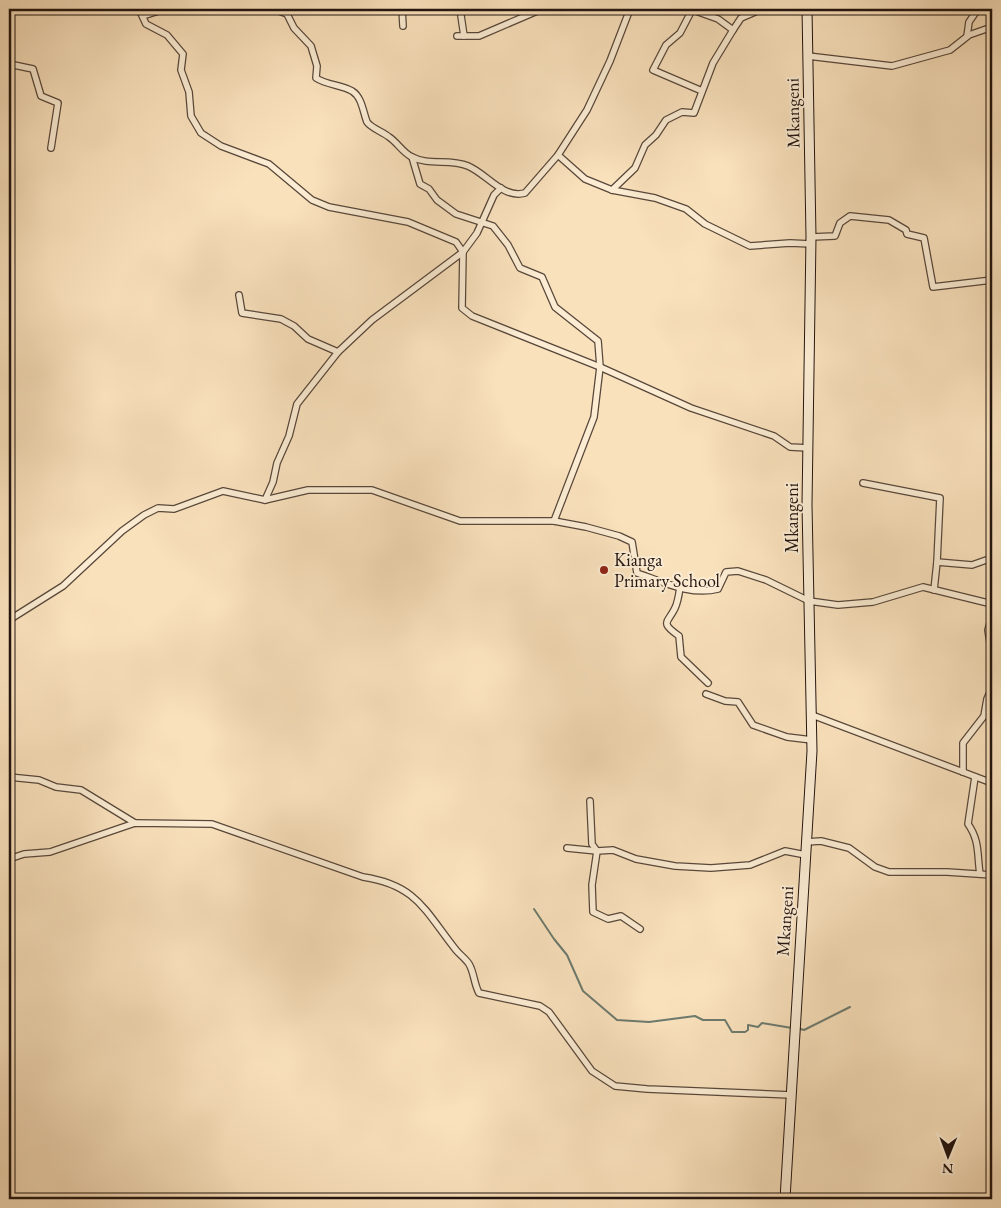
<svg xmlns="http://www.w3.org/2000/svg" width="1001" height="1208" viewBox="0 0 1001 1208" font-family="'EB Garamond',serif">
	<rect width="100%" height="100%" fill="#f9e1bc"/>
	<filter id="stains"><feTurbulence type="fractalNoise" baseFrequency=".004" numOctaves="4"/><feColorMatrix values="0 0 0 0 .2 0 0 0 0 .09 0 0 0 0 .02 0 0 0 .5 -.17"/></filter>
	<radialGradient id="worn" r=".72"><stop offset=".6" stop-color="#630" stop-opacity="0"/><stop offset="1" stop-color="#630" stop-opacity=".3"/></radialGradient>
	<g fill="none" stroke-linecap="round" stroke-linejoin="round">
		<g stroke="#6c7a6e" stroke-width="2">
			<path d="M534 909 554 939 567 955 583 991 617 1020 649 1022 695 1016 703 1020H725L732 1032H745L748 1030V1025L758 1027 762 1023 792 1028"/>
			<path d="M797 1028 804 1030 850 1007"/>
		</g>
		<defs>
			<g id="street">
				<path d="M139 9 146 24 167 35 183 54 181 70 189 92 191 116 201 133 221 146 269 164 312 200 329 207 408 222 456 242 463 252 462 308 472 316 600 367 691 408 774 436 790 447 808 448"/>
				<path d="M253 9 279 11 287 14 294 28 311 46 317 66 316 78C327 85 341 85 352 91 362 97 363 112 367 122 371 128 383 132 389 137 397 142 403 153 412 157 429 166 450 158 468 166 487 174 503 199 525 193L558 155 587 110 610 61 630 9"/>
				<path d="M402 9 403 26"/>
				<path d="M460 9 464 36"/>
				<path d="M692 10 680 33 666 45 653 70 702 91"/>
				<path d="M143 16 165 9"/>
				<path d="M733 30 741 18 755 12 756 9"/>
				<path d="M457 36H479L542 9"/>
				<path d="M967 36 969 22 978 9"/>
				<path d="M808 56 892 66 950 50 969 35 992 27"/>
				<path d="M9 64 33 69 41 96 58 103 51 148"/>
				<path d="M558 155 585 179 612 190 655 198 686 209 705 224 750 246 790 243 811 244"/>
				<path d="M412 157 420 184 429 189 437 200 456 214 493 226 508 245 520 268 542 277 555 307 598 341 600 367 594 417 554 521"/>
				<path d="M612 190 635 168 645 145 656 135 666 120 682 112 694 113 713 63 733 30 718 19 690 9"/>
				<path d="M811 237 835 236 840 223 850 216 889 220 906 230 907 234 924 238 933 287 992 280"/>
				<path d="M239 295 242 313 281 319 294 326 308 339 338 352 372 320 463 252 477 233 494 195 501 188"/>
				<path d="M863 483 940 498 937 562"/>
				<path d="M265 500 273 482 277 463 289 436 297 404 338 352"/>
				<path d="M680 587C679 594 678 602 675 608 668 623 659 622 679 636L681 657 708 683"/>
				<path d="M934 590 937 562 972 565 992 558"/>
				<path d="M992 616 988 630 992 655"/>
				<path d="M9 620 63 586 122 531 144 515 158 508 174 509 223 491 265 500 308 490H372L460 521H554L586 527 619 536 632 542 637 573C663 582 691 596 718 589L726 572 738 571 766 580 809 601 838 605 873 602 923 587 992 604"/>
				<path d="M706 694 725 701 738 702 753 725 787 737 812 740"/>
				<path d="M812 715 992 783"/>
				<path d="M963 772V743L984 716 987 699 992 688V668"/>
				<path d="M9 777 39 780 56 787 81 790 135 823"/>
				<path d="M975 777 968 824C980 841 977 855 980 874"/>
				<path d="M590 801 592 844 597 851 592 885 593 912 608 919 621 916 640 929"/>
				<path d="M806 842 821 841 849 848 875 867 889 872H947L992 875"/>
				<path d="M567 848 597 851 613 850 636 859 675 866 711 868 750 865 785 851 806 855"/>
				<path d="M9 859 24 854 50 852 135 823 212 824 363 877C417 885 425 911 456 950 460 955 466 959 469 964 474 972 474 984 479 993L540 1006 549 1012 592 1071 615 1086 647 1089 791 1095"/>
				<path d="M107 1199 112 1197 116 1199"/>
			</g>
			<path id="secondary" d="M785 1199 812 751 807 505 811 237 807 9"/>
		</defs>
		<use href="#street" stroke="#58473a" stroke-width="8"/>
		<use href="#secondary" stroke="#22140f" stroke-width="11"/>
		<use href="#street" stroke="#fbecd3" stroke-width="5.5"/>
		<use href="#secondary" stroke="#fbecd3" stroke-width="9"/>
	</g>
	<circle fill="#8f2418" stroke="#fbecd3" stroke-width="2" cx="604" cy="570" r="5"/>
	<g text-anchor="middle" stroke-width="4" stroke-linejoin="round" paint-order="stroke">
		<g font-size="18" fill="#22140f" stroke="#fbecd3">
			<text transform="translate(793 113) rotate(-91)" y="6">Mkangeni</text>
			<text transform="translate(792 518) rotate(-90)" y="6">Mkangeni</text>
			<text transform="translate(785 921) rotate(-86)" y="6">Mkangeni</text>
		</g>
		<g font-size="18" fill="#22140f" stroke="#fbecd3" text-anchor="start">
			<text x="614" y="566">Kianga<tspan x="614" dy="21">Primary School</tspan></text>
		</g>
	</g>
	<rect width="1001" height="1208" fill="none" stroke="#f9e1bc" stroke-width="30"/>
	<rect x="10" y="10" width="981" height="1188" fill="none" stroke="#22140f" stroke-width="2.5"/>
	<rect x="15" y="15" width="971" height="1178" fill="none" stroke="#22140f"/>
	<g transform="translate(948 1156) rotate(181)" stroke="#fbecd3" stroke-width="4" paint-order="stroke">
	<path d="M0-4L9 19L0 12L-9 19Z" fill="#22140f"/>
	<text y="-8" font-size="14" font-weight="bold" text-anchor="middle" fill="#22140f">N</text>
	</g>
	<rect width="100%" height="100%" filter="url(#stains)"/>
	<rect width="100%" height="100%" fill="url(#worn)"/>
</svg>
